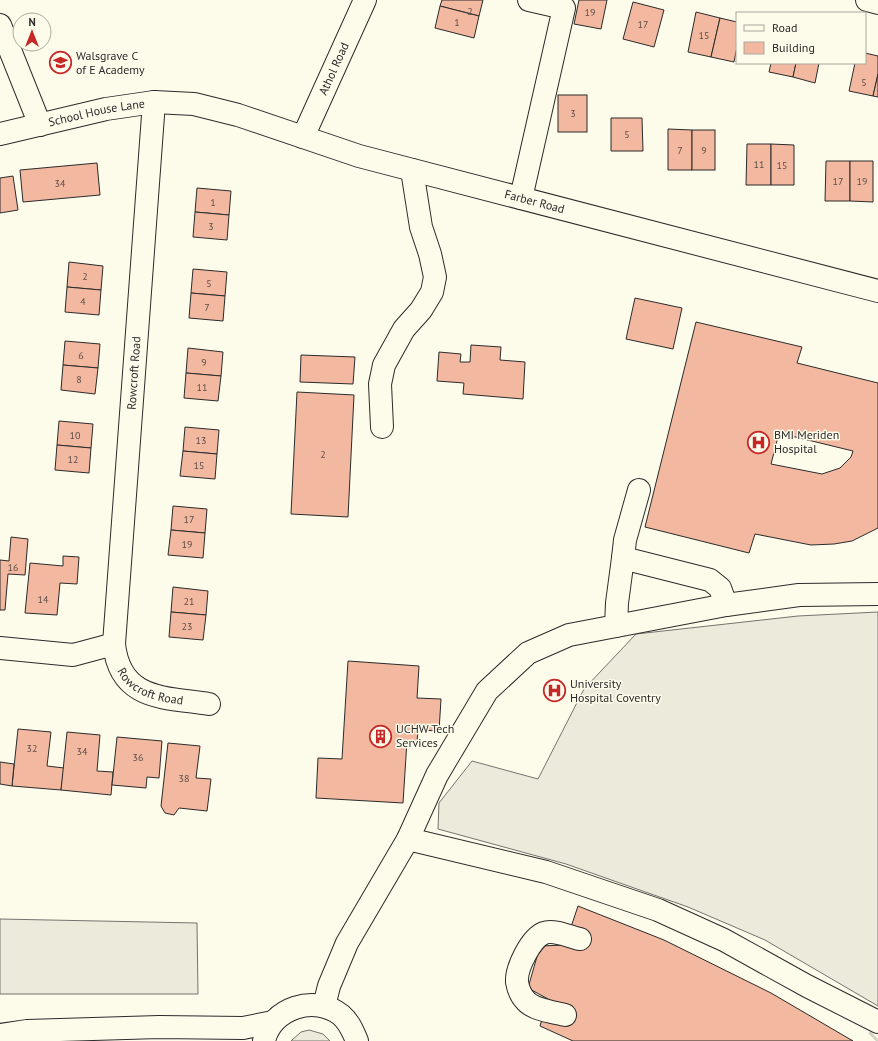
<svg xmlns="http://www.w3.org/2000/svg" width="878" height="1041" viewBox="0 0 878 1041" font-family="'PT Sans',sans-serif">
	<rect width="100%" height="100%" fill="#fdfbea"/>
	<path fill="#ecebdb" stroke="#74746e" d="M309 1030 323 1034 330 1041H291L301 1032Z"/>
	<g fill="#eceadb" stroke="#74746e">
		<path d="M878 612V1006L765 940 688 907 566 864 438 829 439 803 472 761 538 779 584 689 636 634 798 616Z"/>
		<path d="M0 919 197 923 198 994H0Z"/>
	</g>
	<g fill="#f2b8a0" stroke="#2b2b2b" fill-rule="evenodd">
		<path d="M442 0H483L479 16 440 6Z"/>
		<path d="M579 0H607L601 29 574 24Z"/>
		<path d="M633 2 664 10 654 47 623 39Z"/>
		<path d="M440 6 479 16 474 38 435 28Z"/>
		<path d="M696 12 720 18 711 57 688 52Z"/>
		<path d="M720 18 737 22V47L734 62 711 57Z"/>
		<path d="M865 53 878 56V74L873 96 849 91 855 63H865Z"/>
		<path d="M771 63H796L793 77 769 72Z"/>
		<path d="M796 63H819L815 83 793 77Z"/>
		<path d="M878 74V97L873 96Z"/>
		<rect x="558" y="95" width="29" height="37"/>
		<path d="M611 118H642L643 151H611Z"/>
		<path d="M668 129 692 130V170H668Z"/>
		<rect x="692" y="130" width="23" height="40"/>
		<path d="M747 144H771V185H746Z"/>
		<path d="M771 144 794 145V185H771Z"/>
		<path d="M826 161H850V201H825Z"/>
		<path d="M850 161H873V202L850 201Z"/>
		<path d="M97 163 100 195 23 202 20 170Z"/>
		<path d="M13 176 18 210 0 213V178Z"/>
		<path d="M197 188 231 191 229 215 195 212Z"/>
		<path d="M195 212 229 215 227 240 193 237Z"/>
		<path d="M69 262 103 266 101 290 67 287Z"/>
		<path d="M193 269 227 272 225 296 191 293Z"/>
		<path d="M67 287 101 290 99 315 65 312Z"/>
		<path d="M191 293 225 296 223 321 189 318Z"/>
		<path d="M635 298 682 308 673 349 626 339Z"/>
		<path d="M696 322 802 347 797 363 878 383V528L852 541 834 544 811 545 755 534 749 553 645 527ZM779 433 853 451 851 457 840 468 822 474 771 464Z"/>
		<path d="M65 341 100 344 98 368 63 365Z"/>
		<path d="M471 345 501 347 500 360 525 362 523 399 463 394 464 383 437 381 439 352 461 354 460 362H470Z"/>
		<path d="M188 348 223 352 221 376 186 373Z"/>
		<path d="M301 355 355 357 353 384 300 382Z"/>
		<path d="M63 365 98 368 95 394 61 390Z"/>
		<path d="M186 373 221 376 218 401 184 398Z"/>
		<path d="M297 392 354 395 348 517 291 514Z"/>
		<path d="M59 421 93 424 91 448 57 445Z"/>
		<path d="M185 427 219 430 217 454 183 451Z"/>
		<path d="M57 445 91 448 89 473 55 470Z"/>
		<path d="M183 451 217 454 215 479 180 476Z"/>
		<path d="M173 506 207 509 205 533 171 530Z"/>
		<path d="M171 530 205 533 203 558 168 555Z"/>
		<path d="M11 537 28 539 25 575 8 574 5 610H0V560L9 561Z"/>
		<path d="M63 556 79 557 77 584 60 583 57 615 25 613 30 563 63 566Z"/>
		<path d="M173 587 208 591 206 615 171 612Z"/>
		<path d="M171 612 206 615 203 640 169 637Z"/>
		<path d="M348 661 419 666 417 698 441 699 439 731 418 730 417 742 407 741 403 803 316 798 318 758 342 759Z"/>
		<path d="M18 729 51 732 47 766 64 768 61 790 12 786Z"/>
		<path d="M67 732 100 735 97 771 113 772 111 795 61 790Z"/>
		<path d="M117 737 162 741 159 778 147 777 146 788 112 785Z"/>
		<path d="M168 743 200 746 196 778 211 779 207 811 179 808 174 815 165 813 161 806Z"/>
		<path d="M0 762 14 764 12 786 0 784Z"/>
		<path d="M578 906 664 940 771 993 853 1041H573L540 1026 548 999 528 988 540 946 565 945Z"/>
	</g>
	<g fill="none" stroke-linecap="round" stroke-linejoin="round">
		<path stroke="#d3d1c4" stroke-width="22" stroke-dasharray="22 11" stroke-linecap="butt" d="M876 1041 878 1039"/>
		<defs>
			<g id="minor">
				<path d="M867 0 878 3"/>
				<path d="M0 25 40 125"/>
				<path id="s1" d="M154 102 114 644C120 701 165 697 209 704"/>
				<path id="s2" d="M0 134 106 109 154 102 194 104 238 115 359 156 878 291"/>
				<path id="s3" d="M303 137 365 0"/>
				<path d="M521 198 564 8 529 0"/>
				<path d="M382 427 380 384 384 365 404 329 421 310 432 292 435 277 430 254 421 227 412 170"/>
				<path d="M623 558 625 540 639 490"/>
				<path d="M616 626 617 603 623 558 710 580 720 588 726 605"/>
				<path d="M0 648 73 655 114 644"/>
				<path d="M408 839 546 872 658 910 724 940 807 986 878 1022"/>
				<path d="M324 1006 329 986 347 943 408 839 437 775 487 691 528 653 569 635 726 605 799 595 878 594"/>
				<path d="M565 1015C554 1012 534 1010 526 1001 521 996 518 988 517 982 516 968 531 938 544 933 554 929 570 937 580 939"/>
				<path d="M0 1035 27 1031 159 1027 243 1028 273 1022"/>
				<path d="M264 1041C271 1008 315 994 341 1015 349 1022 353 1031 357 1041"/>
			</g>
		</defs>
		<use href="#minor" stroke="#2b2b2b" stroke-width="24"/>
		<use href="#minor" stroke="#fdfbea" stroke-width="22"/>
	</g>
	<defs>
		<symbol id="school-ring" viewBox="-11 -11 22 22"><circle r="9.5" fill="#fdfbea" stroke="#c62828" stroke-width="1.5"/><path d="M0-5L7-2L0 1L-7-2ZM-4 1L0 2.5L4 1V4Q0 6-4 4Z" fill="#c62828"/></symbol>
		<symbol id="hospital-ring" viewBox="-11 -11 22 22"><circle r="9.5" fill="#fdfbea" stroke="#c62828" stroke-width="1.5"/><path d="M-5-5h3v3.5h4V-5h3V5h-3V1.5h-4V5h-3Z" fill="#c62828"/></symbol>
		<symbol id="building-ring" viewBox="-11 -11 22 22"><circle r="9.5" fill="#fdfbea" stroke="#c62828" stroke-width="1.5"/><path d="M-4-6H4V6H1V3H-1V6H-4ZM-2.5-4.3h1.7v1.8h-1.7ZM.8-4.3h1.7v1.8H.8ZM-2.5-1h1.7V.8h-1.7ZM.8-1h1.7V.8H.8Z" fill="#c62828"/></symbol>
	</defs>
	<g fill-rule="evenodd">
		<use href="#school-ring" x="48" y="50" width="25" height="25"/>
		<use href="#hospital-ring" x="746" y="430" width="25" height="25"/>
		<use href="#hospital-ring" x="542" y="678" width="25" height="25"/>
		<use href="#building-ring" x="368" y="724" width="25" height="25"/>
	</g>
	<g text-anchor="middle" stroke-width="3" stroke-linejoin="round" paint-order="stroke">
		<g font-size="10" fill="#5d4e48">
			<text x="470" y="15">2</text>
			<text x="590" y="16">19</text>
			<text x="457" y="26">1</text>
			<text x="643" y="28">17</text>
			<text x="704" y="39">15</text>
			<text x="864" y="86">5</text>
			<text x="573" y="117">3</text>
			<text x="627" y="138">5</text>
			<text x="680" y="154">7</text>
			<text x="704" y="154">9</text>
			<text x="759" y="168">11</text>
			<text x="782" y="169">15</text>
			<text x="838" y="185">17</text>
			<text x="862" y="185">19</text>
			<text x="60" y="187">34</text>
			<text x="213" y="206">1</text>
			<text x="211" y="230">3</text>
			<text x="85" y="280">2</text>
			<text x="209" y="287">5</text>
			<text x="83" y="305">4</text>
			<text x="207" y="311">7</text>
			<text x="81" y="359">6</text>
			<text x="204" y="366">9</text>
			<text x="79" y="383">8</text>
			<text x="202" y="391">11</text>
			<text x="75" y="439">10</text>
			<text x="201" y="444">13</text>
			<text x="323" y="458">2</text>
			<text x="73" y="463">12</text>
			<text x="199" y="469">15</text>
			<text x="189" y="523">17</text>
			<text x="187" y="548">19</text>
			<text x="13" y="571">16</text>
			<text x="43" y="603">14</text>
			<text x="189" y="605">21</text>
			<text x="187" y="630">23</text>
			<text x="32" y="752">32</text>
			<text x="82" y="755">34</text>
			<text x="138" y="761">36</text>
			<text x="184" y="782">38</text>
		</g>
		<g font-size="12" fill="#2b2b2b" stroke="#fdfbea" text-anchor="start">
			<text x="76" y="60">Walsgrave C<tspan x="76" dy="14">of E Academy</tspan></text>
			<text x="774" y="439">BMI Meriden<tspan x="774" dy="14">Hospital</tspan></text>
			<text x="570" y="688">University<tspan x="570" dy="14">Hospital Coventry</tspan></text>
			<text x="396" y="733">UCHW Tech<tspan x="396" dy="14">Services</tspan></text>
		</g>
		<g font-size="12" fill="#2b2b2b" stroke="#fdfbea">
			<text dy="4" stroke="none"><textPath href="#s3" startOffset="75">Athol Road</textPath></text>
			<text dy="4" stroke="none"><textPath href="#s2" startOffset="99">School House Lane</textPath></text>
			<text dy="4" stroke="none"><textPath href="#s2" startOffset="552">Farber Road</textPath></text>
			<text transform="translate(134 373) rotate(-86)" y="4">Rowcroft Road</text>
			<text dy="4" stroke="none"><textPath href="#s1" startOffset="606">Rowcroft Road</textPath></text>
		</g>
	</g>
	<rect x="736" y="12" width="130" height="52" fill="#fdfbea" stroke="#a9a89e"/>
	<rect x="744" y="25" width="20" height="6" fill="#fdfbea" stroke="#a9a89e"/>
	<text x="772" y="32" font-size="12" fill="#2b2b2b">Road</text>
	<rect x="744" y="42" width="20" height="12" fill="#f2b8a0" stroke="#a9a89e"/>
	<text x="772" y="52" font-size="12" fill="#2b2b2b">Building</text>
	<g transform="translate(32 32)"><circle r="19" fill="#fdfbea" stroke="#a9a89e"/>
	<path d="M0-3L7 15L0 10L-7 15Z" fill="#c62828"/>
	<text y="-6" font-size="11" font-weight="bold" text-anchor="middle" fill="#2b2b2b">N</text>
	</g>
</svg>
